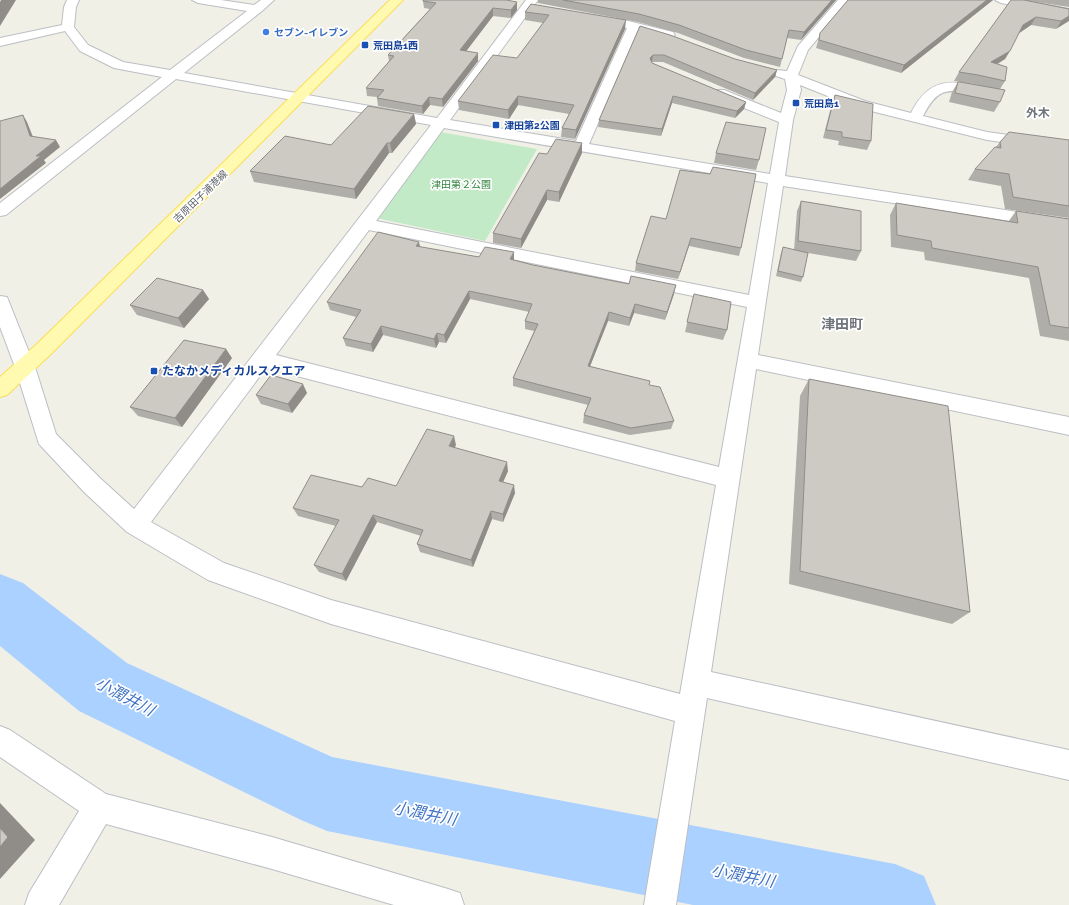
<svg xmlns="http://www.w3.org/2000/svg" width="1069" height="905" viewBox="0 0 1069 905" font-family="Raleway,'Noto Sans JP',sans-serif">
	<rect width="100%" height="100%" fill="#f1f0e7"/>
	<path fill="#c3eac7" d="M440 132 537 149 485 241 376 218Z"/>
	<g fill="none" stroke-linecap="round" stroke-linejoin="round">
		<path fill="#aad1ff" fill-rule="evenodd" d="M0 574 23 583 127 663 332 757 895 864 924 876 936 905H693L327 831 301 820 79 711 0 646Z"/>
		<defs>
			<g id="minor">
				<path d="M67 0H79L76 7 74 27 88 45 123 62 170 70 247 11 198 3 192 0H221L254 5 261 0H274L262 11 184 73 437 118 526 0H538L450 120 576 141 627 28 616 26 614 23 620 19 673 32 675 35 669 39 638 31 589 144 770 174 779 122 714 96 712 93 714 90H724L781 113 787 90 785 79 776 76 774 73 776 70 787 71 798 46 838 0H850L808 50 798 75 865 101 911 113C930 75 954 80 990 89L992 92 990 95C983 96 978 94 971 93 944 88 936 91 923 116L987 132 1069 143V151L987 140 855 107 800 85 801 90 793 120 785 176 1069 220V230L783 186 758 355 1069 417V435L756 369 711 672 1069 750V780L707 698 676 905H644L675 721 331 624 208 580 127 532 85 493 39 444 15 367 0 327V296L7 297 35 367 56 434 101 479 134 509 431 125 176 79 6 215 0 216V203L162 77 114 68 80 51 65 31 0 46V38L62 25 64 7ZM444 128 768 183 749 295 376 221ZM369 230 747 307 719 467 276 355ZM266 368 716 485 680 694 331 600 224 563 151 522Z"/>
				<path d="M995 0H1019L1069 9V17L1001 3Z"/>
				<path d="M0 726 10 730 106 794 272 837 448 889 460 893 464 905H394L272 869 106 824 59 905H25L29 893 79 811 0 757Z"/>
			</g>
			<path id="major" d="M390 0H403L52 353 7 395 0 397V377L38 343Z"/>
		</defs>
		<use href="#minor" stroke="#bbbec3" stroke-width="2"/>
		<use href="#major" stroke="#fadd57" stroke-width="2"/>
		<use href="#minor" fill="#fff" fill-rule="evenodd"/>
		<use href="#major" fill="#fffaaf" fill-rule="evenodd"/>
	</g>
	<g fill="#b0aea9">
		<path d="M538 0H836L801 40 787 38 780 67 744 58 678 33 638 22 538 3Z"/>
		<path d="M848 0H993L901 73 816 48 818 41 820 33Z"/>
		<path d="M1011 0H1069V7L1029 1 1069 9 1056 29 1031 25 1019 33 1005 59 998 64 1005 81 1000 89V102L994 112 949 102 952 92 958 82 987 87 974 84 954 81 959 72Z"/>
		<path d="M423 1 517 10 511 18 493 16 466 51 478 61 443 107 430 105 423 114 378 106 377 98V97L367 96 366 88 389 61 388 55 430 9 424 8Z"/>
		<path d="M531 4 625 29 575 139 561 137 562 128 569 114 518 105 509 119 459 110 458 101 517 58 543 23 525 20V12Z"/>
		<path d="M640 26 735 59 777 70 775 77 753 100 663 62H652V63L746 102 744 109 735 118 672 103 661 136 598 127 599 120Z"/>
		<path d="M835 95 871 141 867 150 838 145 839 141 823 138 832 103Z"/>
		<path d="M414 114 416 124 392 153H389L356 199 254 182 250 171 331 145Z"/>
		<path d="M1069 140V218L1005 209 1001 186 968 180 975 169 996 147 1000 142Z"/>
		<path d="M582 143V153L559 202 547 200 521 248 493 243V233L547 154Z"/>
		<path d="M716 153 759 160 756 170 714 163Z"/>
		<path d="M801 201 861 251 856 261 808 253 803 277 801 282 776 276 781 253 783 247 794 250 797 211Z"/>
		<path d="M896 203 1008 222 1016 211 1069 219V341L1040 336 1029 278 925 260 924 252 891 247 890 215Z"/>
		<path d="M651 216 741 248 739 256 689 246 678 279 635 271 636 263Z"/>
		<path d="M420 247 479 257 514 260 533 265 674 294 665 320 634 313 629 326 608 321 590 366 649 385 674 421 671 429 630 435 583 423 584 415 588 405 513 386V378L534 331 525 329V321L529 312 470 299 446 343 439 342 436 348 383 335 373 352 346 346 343 338 356 317 330 310 327 302Z"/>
		<path d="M203 290 209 299 184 328 137 315 130 305Z"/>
		<path d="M694 294 727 330 723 340 685 332Z"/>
		<path d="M232 358 182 427 138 416 130 407Z"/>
		<path d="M809 379 970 612 952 624 789 584 800 396Z"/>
		<path d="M307 393 292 413 261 404 256 395Z"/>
		<path d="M456 445 454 448 508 471 503 482 515 493 503 522 492 519 473 567 420 552 417 544 421 536 377 522 346 581 319 572 314 565 336 526 298 516 293 508 362 487 396 486Z"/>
	</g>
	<g fill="#908d89">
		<path d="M1 0H16L0 26V2Z"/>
		<path d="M832 0H836L801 40 804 32Z"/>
		<path d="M987 0H993L901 73 904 65Z"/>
		<path d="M517 2V10L511 18V10Z"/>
		<path d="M493 8V16L461 58 460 50Z"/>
		<path d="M1069 16V21L1056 29 1061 21Z"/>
		<path d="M1036 17 1031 25 1018 34 1023 25Z"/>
		<path d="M626 20 625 29 575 139 576 130Z"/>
		<path d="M1010 51 1005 59 986 70 991 62Z"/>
		<path d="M478 53V61L443 107 442 99Z"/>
		<path d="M653 55 652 62 649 65 650 58Z"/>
		<path d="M777 70 775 77 753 100 755 93Z"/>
		<path d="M518 96V105L509 119 508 110Z"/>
		<path d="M673 96 672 103 661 136 662 129Z"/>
		<path d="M429 97 430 105 423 114 422 106Z"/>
		<path d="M746 102 744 109 735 118 737 111Z"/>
		<path d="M414 114 416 124 392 153 390 143Z"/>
		<path d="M23 115 27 122 35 142 30 136Z"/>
		<path d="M56 140 60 147 44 160 46 163 0 199V189L36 156Z"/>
		<path d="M387 143 389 153 356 199 354 189Z"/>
		<path d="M582 143V153L559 202V192Z"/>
		<path d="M547 190V200L521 248V239Z"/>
		<path d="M691 238 689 246 678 279 680 272Z"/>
		<path d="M419 242 421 251 416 246Z"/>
		<path d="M514 252V261L510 259Z"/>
		<path d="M676 285 674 294 665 320 667 312Z"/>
		<path d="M203 290 209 299 184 328 178 318Z"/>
		<path d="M469 291 470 299 446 343 444 335Z"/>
		<path d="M635 304 634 313 629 326 630 318Z"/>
		<path d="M609 312 608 321 587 374 588 366Z"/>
		<path d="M381 326 383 335 373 352 371 344Z"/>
		<path d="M437 333 439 342 436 348 434 339Z"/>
		<path d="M226 349 232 358 182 427 175 418Z"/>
		<path d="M303 384 307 393 292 413 288 404Z"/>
		<path d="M454 436 456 445 451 455 449 446Z"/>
		<path d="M507 462 508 471 500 489 499 481Z"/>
		<path d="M514 485 515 493 503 522V514Z"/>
		<path d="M491 511 492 519 473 567 471 560Z"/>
		<path d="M373 515 377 522 346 581 342 574Z"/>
		<path d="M0 803 35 840 0 879Z"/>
	</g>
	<g fill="#cdcac4" stroke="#908d89">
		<path d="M423 0H506L517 2 511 10 493 8 460 50 478 53 442 99 429 97 422 106 377 98 384 90 366 88 394 56 388 55 436 3 423 1Z"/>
		<path d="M563 0H832L804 32 789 30 782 59 746 50 679 25 639 14Z"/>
		<path d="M848 0H987L904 65 819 40 820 33Z"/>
		<path d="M1011 0H1024L1069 9V16L1061 21 1036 17 1023 25 1010 51 991 62 1007 67 1005 81 978 75 959 72Z"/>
		<path d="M531 4 626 20 576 130 562 128 574 105 518 96 508 110 458 101 493 55 517 58 549 15 525 12Z"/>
		<path d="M640 26 670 35 735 59 777 70 755 93 664 55H653L650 58 652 63 746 102 737 111 673 96 662 129 599 120Z"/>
		<path d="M958 82H960L1005 90 1000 102 955 93Z"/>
		<path d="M835 95 873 104 871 141 842 137V132L826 130Z"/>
		<path d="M368 106 414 114 390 143H387L354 189 250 171 285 136 331 145Z"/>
		<path d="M23 115 30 136 56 140 36 156H41L0 189V121Z"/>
		<path d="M726 122 766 128 759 160 716 153Z"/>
		<path d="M1009 132 1069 140V206L1013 197 1009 174 975 169 995 147 1001 148 1000 142Z"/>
		<path d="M556 139 582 143 559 192 547 190 521 239 493 233 539 153 547 154Z"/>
		<path d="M713 167 756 174 741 248 691 238 680 272 636 263 651 216 666 219 680 170 710 174Z"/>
		<path d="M801 201 861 211V251L798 241Z"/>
		<path d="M896 203 1018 223 1016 211 1069 219V328L1050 325 1038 267 932 248 931 241 897 235Z"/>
		<path d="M378 232 419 242 416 246 479 257 485 247 514 252 510 259 533 265 629 284 631 276 676 285 667 312 635 304 630 318 609 312 588 366 650 381 649 385 660 387 674 421 631 428 584 415 591 398 513 378 538 324 525 321 532 304 469 291 444 335 437 333 434 339 381 326 371 344 343 338 361 310 327 302Z"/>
		<path d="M783 247 808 253 803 277 778 271Z"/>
		<path d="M157 278 203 290 178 318 130 305Z"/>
		<path d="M694 294 731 302 727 330 687 322Z"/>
		<path d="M184 340 226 349 175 418 130 407Z"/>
		<path d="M271 375 303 384 288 404 256 395Z"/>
		<path d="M809 379 948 406 970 612 800 571Z"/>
		<path d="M427 429 454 436 449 446 507 462 499 481 514 485 503 514 491 511 471 560 417 544 423 530 373 515 342 574 314 565 339 520 293 508 311 475 362 487 368 478 396 486Z"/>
		<path d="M0 828 8 837 0 847Z"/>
	</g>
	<circle fill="#3f7fe0" stroke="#fff" stroke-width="1.5" cx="266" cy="32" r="4"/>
	<g fill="#1a4fb4" stroke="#fff" stroke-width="1.5">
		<rect x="361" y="41" width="8" height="8" rx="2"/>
		<rect x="792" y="99" width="8" height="8" rx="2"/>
		<rect x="492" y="121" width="8" height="8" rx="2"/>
		<rect x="150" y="367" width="8" height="8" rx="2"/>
	</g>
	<g text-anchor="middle" stroke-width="3.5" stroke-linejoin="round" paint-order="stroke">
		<g font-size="10" font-weight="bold" fill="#366cbe" stroke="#fff" text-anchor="start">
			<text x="274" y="36">セブン-イレブン</text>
		</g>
		<g font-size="10" font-weight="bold" fill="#164399" stroke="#fff" text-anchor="start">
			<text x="373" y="49">荒田島1西</text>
			<text x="804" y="107">荒田島1</text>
			<text x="504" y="129">津田第2公園</text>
		</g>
		<g font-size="10" fill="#30863c" stroke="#fff">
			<text x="461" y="188">津田第２公園</text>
		</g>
		<g font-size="10" fill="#5e6268" stroke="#fff">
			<text transform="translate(200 196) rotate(-44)" y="4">吉原田子浦港線</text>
		</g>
		<g font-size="12" font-weight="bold" fill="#6f747a" stroke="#fff">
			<text x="1038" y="117">外木</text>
		</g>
		<g font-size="12" font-weight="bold" fill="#164399" stroke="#fff" text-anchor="start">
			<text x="162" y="375">たなかメディカルスクエア</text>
		</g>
		<g font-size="14" font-weight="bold" fill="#6f747a" stroke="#fff">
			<text x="842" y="329">津田町</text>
		</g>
		<g font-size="16" font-style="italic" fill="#4073c3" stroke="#fff">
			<text transform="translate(125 696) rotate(28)" y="6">小潤井川</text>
			<text transform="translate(425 813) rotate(11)" y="6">小潤井川</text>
			<text transform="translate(743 875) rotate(11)" y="6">小潤井川</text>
		</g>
	</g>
</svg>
